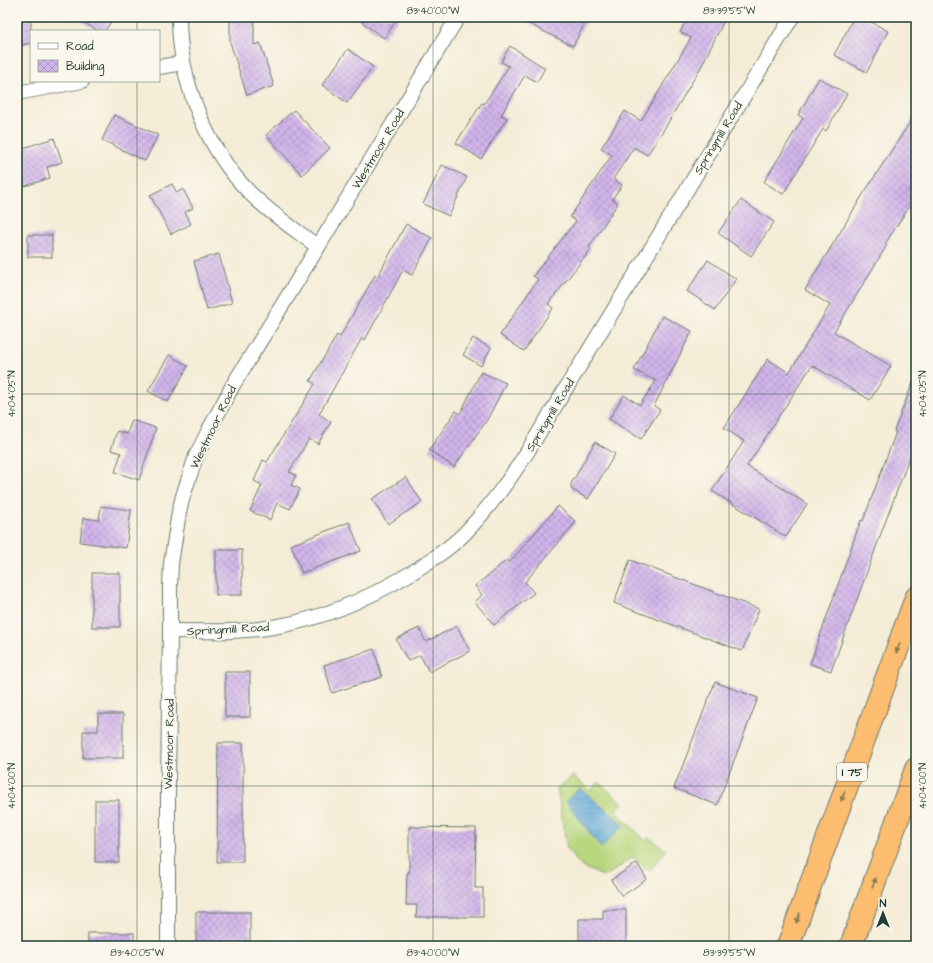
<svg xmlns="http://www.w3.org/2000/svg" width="933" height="963" viewBox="0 0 933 963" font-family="'Architects Daughter',sans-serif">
	<defs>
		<pattern id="water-rules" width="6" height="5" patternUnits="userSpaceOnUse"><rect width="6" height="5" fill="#65acdc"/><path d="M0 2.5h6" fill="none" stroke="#538db3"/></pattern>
		<pattern id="building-cross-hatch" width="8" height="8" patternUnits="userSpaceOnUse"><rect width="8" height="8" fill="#d2b5eb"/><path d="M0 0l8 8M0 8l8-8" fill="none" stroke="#aa94bf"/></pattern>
	</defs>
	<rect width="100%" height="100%" fill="#fbf7ec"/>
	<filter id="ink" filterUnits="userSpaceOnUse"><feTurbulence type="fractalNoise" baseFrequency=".025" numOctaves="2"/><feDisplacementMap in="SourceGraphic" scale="8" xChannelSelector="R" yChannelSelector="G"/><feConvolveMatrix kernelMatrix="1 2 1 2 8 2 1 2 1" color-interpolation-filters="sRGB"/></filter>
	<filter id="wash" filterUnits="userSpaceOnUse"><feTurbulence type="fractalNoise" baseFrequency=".012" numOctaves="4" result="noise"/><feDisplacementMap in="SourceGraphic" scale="16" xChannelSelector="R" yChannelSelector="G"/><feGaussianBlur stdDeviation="0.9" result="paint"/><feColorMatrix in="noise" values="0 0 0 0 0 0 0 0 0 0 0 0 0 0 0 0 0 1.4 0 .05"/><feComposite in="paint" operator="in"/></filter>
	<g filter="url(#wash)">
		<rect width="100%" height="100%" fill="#f4ecd6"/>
		<path fill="#b7d67d" stroke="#6b8a58" d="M573 776 591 791 599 782 623 803 615 811 646 841 649 837 666 850 649 871 633 857 605 877 581 866 567 849 557 789Z"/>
		<path fill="url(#water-rules)" stroke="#427488" d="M580 788 624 825 601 848 566 801Z"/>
		<g id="blocks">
			<g fill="url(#building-cross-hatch)">
				<path d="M75 17H114L105 31H98Z"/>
				<path d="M230 17H254V45L260 43 274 86 247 95 230 42Z"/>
				<path d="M355 17H399L384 38Z"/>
				<path d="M515 17H588L573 46Z"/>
				<path d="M688 17H726L702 65 663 131 647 155 634 147 613 179 622 185 612 199 618 203 589 247 591 249 548 304 553 308 524 351 500 335 538 279 533 276 576 221 570 217 612 155 601 148 625 111 641 121 691 38 680 32Z"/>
				<path d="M854 17H862L888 31 867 72 834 55Z"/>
				<path d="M31 19V43L17 46V22Z"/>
				<path d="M510 46 545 68 537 82 525 75 501 115 507 118 481 159 456 143 482 103 484 104 509 66 501 62Z"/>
				<path d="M348 49 373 67 347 103 322 85Z"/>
				<path d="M819 78 847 94 826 131 823 129 783 194 764 182 803 118 798 115Z"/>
				<path d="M294 110 330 148 302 175 266 135Z"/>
				<path d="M916 113V196L885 244 887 245 834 332 891 366 870 400 812 365 747 466 807 504 786 537 712 491 744 441 724 428 768 359 789 373 830 305 805 290 862 196Z"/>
				<path d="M114 115 158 135 145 161 102 140Z"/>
				<path d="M54 138 62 162 47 167 50 178 25 186 17 164V150Z"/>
				<path d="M442 165 467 177 449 216 423 204Z"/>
				<path d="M172 184 177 193 183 189 193 208 185 212 191 224 171 234 150 195Z"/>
				<path d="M741 200 774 222 751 256 718 233Z"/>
				<path d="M406 224 432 238 412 275 403 270 365 340 362 338 319 414 331 422 318 444 309 439 289 472 296 475 291 485 300 489 290 509 277 503 270 520 250 511 262 485 254 481 263 460 267 462 315 384 310 381 337 335 340 337 375 275 378 276Z"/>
				<rect x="28" y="235" width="24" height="22"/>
				<path d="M219 254 232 303 207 310 194 261Z"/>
				<path d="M708 260 736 279 715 310 687 291Z"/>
				<path d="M662 316 692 331 654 406 660 410 641 439 609 419 624 395 640 405 656 381 634 370Z"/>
				<path d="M473 338 491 348 481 366 463 355Z"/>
				<path d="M169 355 188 366 168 402 148 391Z"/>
				<path d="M481 372 506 383 487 420 454 467 429 450 456 411 460 414Z"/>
				<path d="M915 377H916V440L883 528 831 671 810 664 861 520 863 521 896 432 894 431Z"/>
				<path d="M132 420 156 428 139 480 115 472 121 453 111 450 117 431 127 434Z"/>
				<path d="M595 442 615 454 588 499 571 489V484Z"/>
				<path d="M406 477 422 502 388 524 372 499Z"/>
				<path d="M101 506 131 510 126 548 80 542 83 518 99 520Z"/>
				<path d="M558 506 576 522 525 582 534 593 494 625 475 602 482 595 475 586 507 560 509 563Z"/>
				<path d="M349 522 361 551 302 573 291 545Z"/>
				<rect x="216" y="550" width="26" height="45"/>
				<path d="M630 560 759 609 742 651 614 603Z"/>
				<rect x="92" y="573" width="28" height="54"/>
				<path d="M457 626 470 651 429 672 420 655 408 661 396 639 419 628 426 642Z"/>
				<path d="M374 649 382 677 332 693 324 665Z"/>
				<rect x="225" y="672" width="25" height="45"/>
				<path d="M715 682 758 698 717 805 674 788Z"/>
				<path d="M98 714H123V758H83V731H98Z"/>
				<path d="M218 743H243V862H217Z"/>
				<rect x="95" y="800" width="24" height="62"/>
				<path d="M409 827 476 828 475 888H483V917H416L417 905H406L407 873H409Z"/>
				<path d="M637 863 647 879 622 896 611 880Z"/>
				<path d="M603 910H626V943H579V919H603Z"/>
				<rect x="196" y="912" width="54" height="34"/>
				<rect x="88" y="933" width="46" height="13"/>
			</g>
		</g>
	</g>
	<g filter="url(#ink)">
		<use href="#blocks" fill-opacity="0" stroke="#6a7a6d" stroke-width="1"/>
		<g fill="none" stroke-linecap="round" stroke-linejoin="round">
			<defs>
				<g id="street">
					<path d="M179 17C179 80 206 149 251 194 271 214 296 230 318 247"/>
					<path d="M159 67 183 63"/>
					<path d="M17 93 82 81"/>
					<path d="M170 631C205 631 239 633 273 627 323 619 368 599 411 573 430 561 449 549 465 533 488 509 508 482 526 454L792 17"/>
					<path d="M168 946V785L170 631V587L171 564 179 512 183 496 196 456 210 428 233 385 318 247 458 17"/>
				</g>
				<g id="highway">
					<path d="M788 946 916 598"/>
					<path d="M851 946 916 769"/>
				</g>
			</defs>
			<use href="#street" stroke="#6a7a6d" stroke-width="16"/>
			<use href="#highway" stroke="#6a7a6d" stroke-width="24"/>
			<use href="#street" stroke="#fff" stroke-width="14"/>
			<use href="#highway" stroke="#fcbd6f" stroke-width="22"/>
		</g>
		<defs><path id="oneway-solid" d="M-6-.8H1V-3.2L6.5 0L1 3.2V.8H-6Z"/></defs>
		<g fill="#82774f">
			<use href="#oneway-solid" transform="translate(898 648) rotate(110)"/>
			<use href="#oneway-solid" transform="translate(843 796) rotate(110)"/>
			<use href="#oneway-solid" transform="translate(874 883) rotate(-70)"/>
			<use href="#oneway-solid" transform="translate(798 918) rotate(110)"/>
		</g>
	</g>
	<path fill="none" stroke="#1f3d34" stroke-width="1" stroke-opacity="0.45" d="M137 17V31M433 17V946M729 17V946M137 81V946M17 394H916M17 786H916"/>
	<g text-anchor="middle" stroke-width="4" stroke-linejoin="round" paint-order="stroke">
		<rect fill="#fbf7ec" stroke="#61756b" stroke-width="1" x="837" y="763" width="30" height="18" rx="3"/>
		<g font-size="11" font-weight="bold" fill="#1f3d34">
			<text x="852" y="776">I 75</text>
		</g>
		<g font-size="12" fill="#1f3d34" stroke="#fbf7ec">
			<text transform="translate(718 138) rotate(-59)" y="4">Springmill Road</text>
			<text transform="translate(378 149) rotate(-59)" y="4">Westmoor Road</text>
			<text transform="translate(550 415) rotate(-59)" y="4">Springmill Road</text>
			<text transform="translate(213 427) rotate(-64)" y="4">Westmoor Road</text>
			<text transform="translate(228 629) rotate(-3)" y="4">Springmill Road</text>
			<text transform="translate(169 744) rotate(-89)" y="4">Westmoor Road</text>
		</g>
	</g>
	<rect width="933" height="963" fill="none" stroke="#fbf7ec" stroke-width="44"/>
	<rect x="30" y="30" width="130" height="52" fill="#fbf7ec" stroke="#a3ada2"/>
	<rect x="38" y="43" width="20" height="6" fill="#ffffff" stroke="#a3ada2"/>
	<text x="66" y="50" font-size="12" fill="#1f3d34">Road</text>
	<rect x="38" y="60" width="20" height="12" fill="url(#building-cross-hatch)" stroke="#a3ada2"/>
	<text x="66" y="70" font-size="12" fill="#1f3d34">Building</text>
	<g transform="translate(883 913)" stroke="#fbf7ec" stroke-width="3" paint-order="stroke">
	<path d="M0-3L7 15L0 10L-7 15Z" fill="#1f3d34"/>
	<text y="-6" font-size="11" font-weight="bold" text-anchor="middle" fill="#1f3d34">N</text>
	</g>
	<rect x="22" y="22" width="889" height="919" fill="none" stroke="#1f3d34" stroke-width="1.5"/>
	<g font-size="10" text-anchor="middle" fill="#1f3d34">
		<text x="433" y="14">83°40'00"W</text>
		<text x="729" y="14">83°39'55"W</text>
		<text transform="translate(11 394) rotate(-90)" y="4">41°04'05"N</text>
		<text transform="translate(922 394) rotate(-90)" y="4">41°04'05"N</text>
		<text transform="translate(11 786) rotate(-90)" y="4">41°04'00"N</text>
		<text transform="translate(922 786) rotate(-90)" y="4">41°04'00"N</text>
		<text x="137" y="956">83°40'05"W</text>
		<text x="433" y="956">83°40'00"W</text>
		<text x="729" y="956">83°39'55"W</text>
	</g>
</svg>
